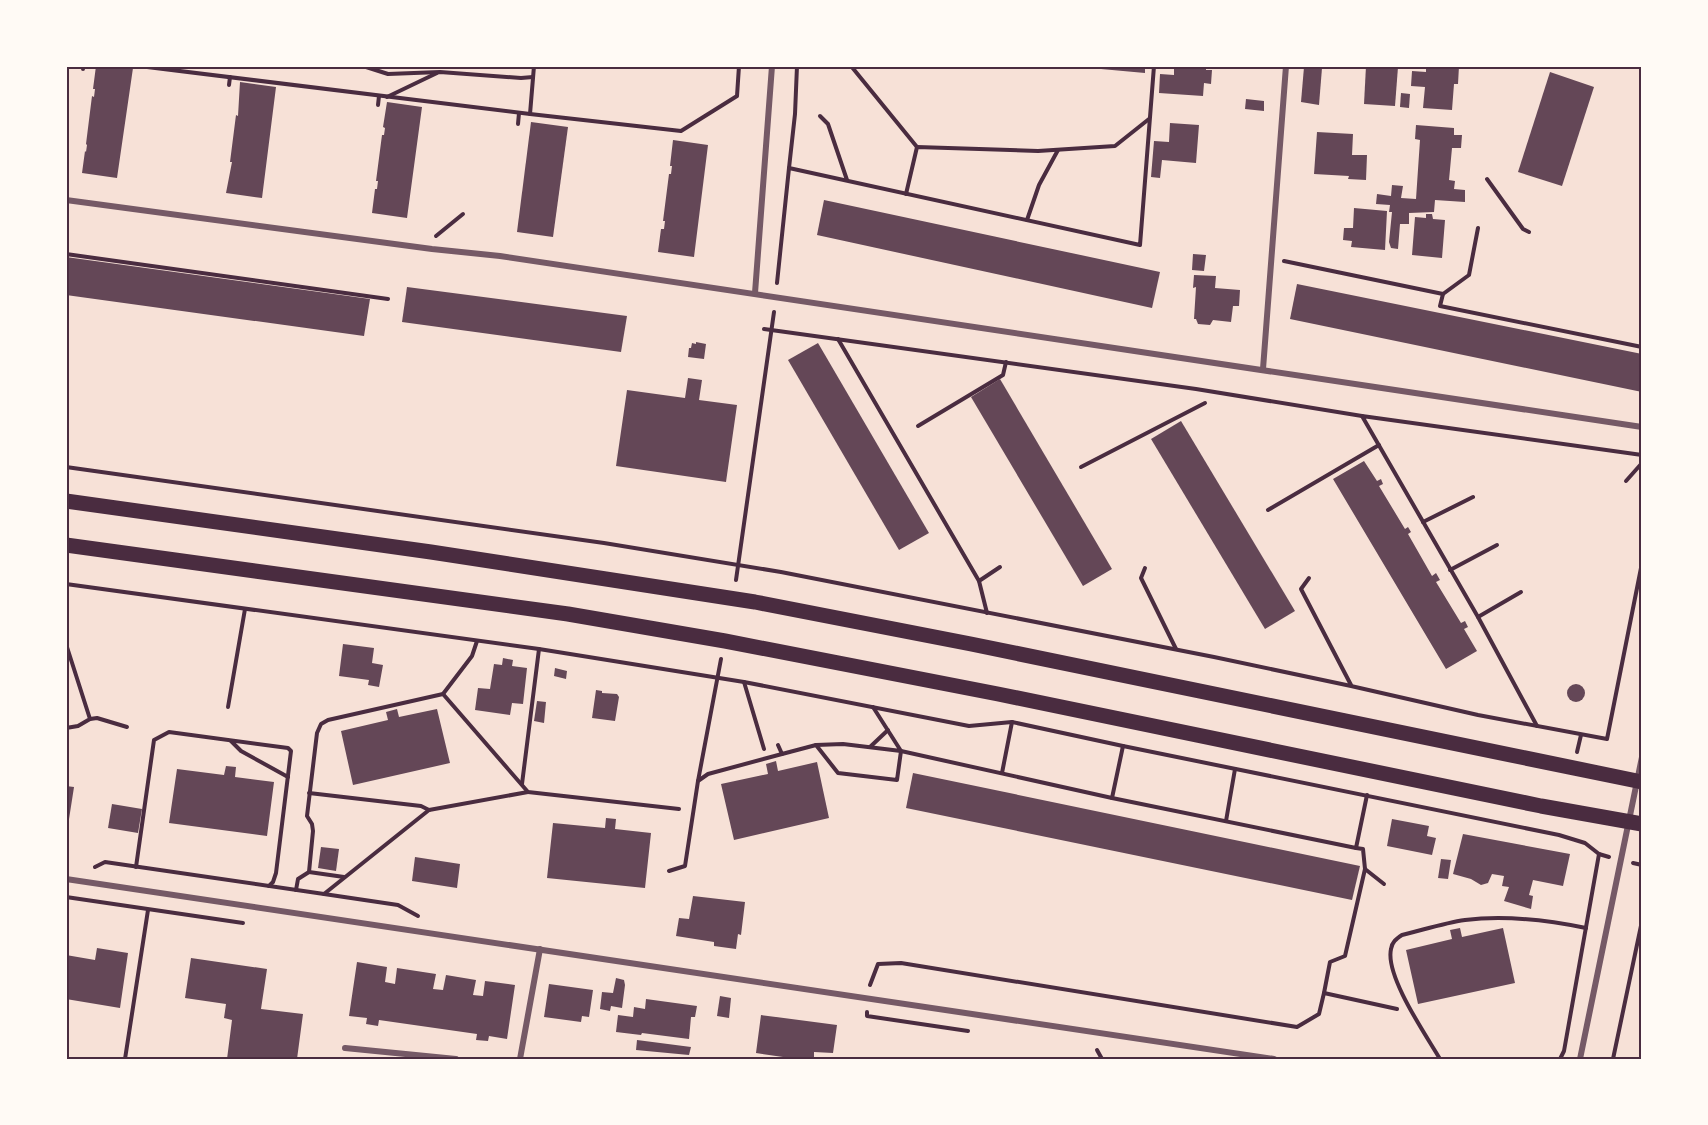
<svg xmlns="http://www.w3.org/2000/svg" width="1708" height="1125" viewBox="0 0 1708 1125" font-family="'Playfair Display',serif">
	<rect width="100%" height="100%" fill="#f7e1d7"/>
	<g fill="#644757">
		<path d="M96 66 133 68 117 178 82 173 85 151 86 152 87 145 86 144 92 96 94 97 95 89H93Z"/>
		<path d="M1090 66H1145V73L1090 68Z"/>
		<path d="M1174 66H1206V70H1212L1211 84 1204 83 1203 96 1159 93 1160 74 1174 75Z"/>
		<path d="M1366 66 1398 67 1395 106 1364 104Z"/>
		<path d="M1426 66H1459L1458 84H1454L1452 110 1423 108 1425 87 1411 86 1412 71 1426 72Z"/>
		<path d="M1304 67 1322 68 1319 105 1301 102Z"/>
		<path d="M1550 72 1594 87 1562 186 1518 172Z"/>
		<path d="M240 82 276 87 262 198 226 193 232 162H230L236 115 238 116Z"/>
		<path d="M1401 93 1410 94 1409 108 1400 107Z"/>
		<path d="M1246 99 1264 101V111L1245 109Z"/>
		<path d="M387 102 422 107 407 218 372 213 375 189H377L378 181H376L382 135H384L385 128 383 127Z"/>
		<path d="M531 122 568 127 553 237 517 232Z"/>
		<path d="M1170 123 1199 125 1196 163 1162 160 1160 178 1151 177 1154 141 1169 142Z"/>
		<path d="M1416 125 1454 128V135H1462L1461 148H1452L1449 180 1455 181 1454 189 1465 190V202L1435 200 1434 212 1409 213V224H1400L1398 249 1391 248 1389 242 1392 212H1389L1390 205 1376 204 1377 194 1391 196 1392 185 1403 186 1401 198 1416 199 1420 140 1415 139Z"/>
		<path d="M1317 132 1353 134 1352 155H1367L1366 180 1348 179 1349 176 1314 174Z"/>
		<path d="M673 140 708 145 694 257 658 252 661 229H664L665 221H663L669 174H671L672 166H670Z"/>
		<path d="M824 200 1160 272 1152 308 817 235Z"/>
		<path d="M1354 208 1387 211 1385 250 1351 247 1352 241 1343 240 1344 228H1353Z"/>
		<path d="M1426 214H1432L1433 219 1445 220 1442 258 1412 255 1415 217 1426 218Z"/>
		<path d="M1193 254 1206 255 1204 271 1192 270Z"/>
		<path d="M66 257 370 299 364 336 66 295Z"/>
		<path d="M1194 275 1216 276 1215 288 1240 290 1239 306H1233L1231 322 1213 320 1210 325 1198 324 1196 319H1194L1196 287 1193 288Z"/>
		<path d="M1297 284 1642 354V392L1290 319Z"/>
		<path d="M407 287 627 316 621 352 402 322Z"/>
		<path d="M696 342 706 344 704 359 688 357 689 348H691L692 343 696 344Z"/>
		<path d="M818 343 929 533 899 550 788 360Z"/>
		<path d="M688 378 702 380 699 400 737 405 726 482 616 466 627 390 685 398Z"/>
		<path d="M1000 379 1112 569 1083 586 971 397Z"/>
		<path d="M1181 421 1295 611 1265 629 1151 439Z"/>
		<path d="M1364 461 1377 481 1381 479 1383 484 1379 486 1405 529 1408 527 1411 532 1408 534 1432 576 1436 573 1440 580 1436 582 1461 623 1465 621 1468 627 1464 629 1477 651 1446 669 1333 479Z"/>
		<path d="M343 644 374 648 372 663 383 665 379 687 368 685 369 680 339 676Z"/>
		<path d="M503 658 513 660 512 666 527 668 523 704 512 703 510 715 475 710 478 688 490 689 494 664 502 665Z"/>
		<path d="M555 668 567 671 566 679 554 676Z"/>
		<circle cx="1576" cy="693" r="9"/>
		<path d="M596 690 602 691V693L617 694 619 697 615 721 592 718Z"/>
		<path d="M537 701 546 702 544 723 534 721Z"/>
		<path d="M397 709 399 717 437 709 450 763 353 785 341 731 388 720 386 712Z"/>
		<path d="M776 761 778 771 817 762 829 818 734 840 721 784 768 774 766 764Z"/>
		<path d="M226 766 236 767 235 777 274 782 267 836 169 823 177 769 224 775Z"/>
		<path d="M913 773 1360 866 1352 900 906 808Z"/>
		<path d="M66 786 74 787 67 832H66Z"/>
		<path d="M112 804 142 809 138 833 108 828Z"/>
		<path d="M606 818 616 819 615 829 651 833 645 888 547 878 553 823 605 828Z"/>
		<path d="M1392 819 1429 826 1427 836 1436 838 1432 855 1387 846Z"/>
		<path d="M1463 834 1570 854 1563 886 1533 880 1529 895 1533 896 1531 909 1504 901 1509 887 1502 886 1504 876 1492 874 1488 883 1481 885 1471 879 1453 874Z"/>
		<path d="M321 847 339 849 336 871 318 868Z"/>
		<path d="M415 857 460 864 457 888 412 881Z"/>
		<path d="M1441 859 1451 860 1448 879 1438 878Z"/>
		<path d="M693 896 745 902 741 935 738 934 736 949 714 946V942L676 936 679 918 689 919Z"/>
		<path d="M1460 928 1462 937 1503 928 1515 983 1418 1004 1406 950 1452 939 1450 930Z"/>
		<path d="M97 948 128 953 120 1008 66 999V955L95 960Z"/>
		<path d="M191 958 267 969 261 1009 303 1014 297 1059H227L232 1020 224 1018 226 1004 185 998Z"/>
		<path d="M357 962 387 967 385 982 395 984 397 968 436 974 433 989 443 990 446 975 476 980 473 995 483 996 485 981 515 985 507 1039 489 1036 488 1041 476 1040 477 1034 379 1020 378 1026 366 1024 367 1018 349 1016Z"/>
		<path d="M616 978 624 980 625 985 622 1008 611 1006 610 1011 600 1009 602 992 613 993Z"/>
		<path d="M549 984 593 990 589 1017 582 1016 581 1022 544 1017Z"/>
		<path d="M720 996 731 998 729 1018 717 1016Z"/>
		<path d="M646 999 697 1006 695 1017H691L689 1039 642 1033 641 1035 616 1032 618 1015 633 1017 634 1007 645 1009Z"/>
		<path d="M761 1015 837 1025 833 1053 814 1052V1059H797L756 1053Z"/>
		<path d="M637 1040 691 1047 689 1055 636 1050Z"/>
	</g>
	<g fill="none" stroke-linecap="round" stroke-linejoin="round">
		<g stroke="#4a2c40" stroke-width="4">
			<path d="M83 66V69"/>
			<path d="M139 66 530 114"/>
			<path d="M363 66 388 74 440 72 521 78 533 77"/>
			<path d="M534 66 530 114 681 131 737 96 739 66"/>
			<path d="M797 66 795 114 789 168 1140 245 1154 66"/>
			<path d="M851 66 917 147"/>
			<path d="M229 85 230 77"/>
			<path d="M387 97 437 73"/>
			<path d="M378 105 379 96"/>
			<path d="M820 116 828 124 847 180"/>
			<path d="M518 124 519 113"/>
			<path d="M1487 179 1523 229 1529 232"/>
			<path d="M906 194 917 147 1038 151 1115 146 1149 119"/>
			<path d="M1027 220 1039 185 1058 150"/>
			<path d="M436 236 463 214"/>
			<path d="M66 254 388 299"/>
			<path d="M1284 261 1443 294 1469 275 1478 228"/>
			<path d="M777 283 789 168"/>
			<path d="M1443 294 1440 306 1642 347"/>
			<path d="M764 329 1196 389 1362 416"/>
			<path d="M838 339 979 581"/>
			<path d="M918 426 1003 375 1006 362"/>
			<path d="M66 467 604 543 781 572 1214 657 1351 686 1478 715 1607 739 1642 563"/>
			<path d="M1081 467 1205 403"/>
			<path d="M1626 481 1642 463"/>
			<path d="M1268 510 1379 445"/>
			<path d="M1423 522 1473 497"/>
			<path d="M1145 568 1141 578 1176 649"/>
			<path d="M1450 570 1497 545"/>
			<path d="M1309 578 1301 589 1351 685"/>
			<path d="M736 580 774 312"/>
			<path d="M66 584 539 649 744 682 969 726 1012 722 1123 746 1559 835 1585 843 1599 854 1609 857"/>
			<path d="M987 613 979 581 1000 567"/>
			<path d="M1478 617 1521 592"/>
			<path d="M66 644 90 719 78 726 66 728"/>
			<path d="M744 682 764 749"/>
			<path d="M443 694 528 792 679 809"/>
			<path d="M228 707 245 609"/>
			<path d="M90 719 97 718 127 727"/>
			<path d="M1537 726 1478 617 1362 416 1642 455"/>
			<path d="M231 741 241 751 288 777"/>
			<path d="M778 745 782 754 816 745 838 773 897 780 901 751 1112 798 1356 848 1367 795"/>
			<path d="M816 745 843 744 901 751 873 707"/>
			<path d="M870 747 888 730"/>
			<path d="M1577 752 1581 735"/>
			<path d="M1002 773 1012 722"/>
			<path d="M698 781 721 659"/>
			<path d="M522 784 539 649"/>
			<path d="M309 793 421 806 429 810"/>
			<path d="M1112 798 1123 746"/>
			<path d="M1226 821 1235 769"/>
			<path d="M1356 848 1363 849 1365 869 1384 884"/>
			<path d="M1633 863 1642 865"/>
			<path d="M95 867 105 862 324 894 429 810 528 792"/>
			<path d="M136 867 154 740 169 732 288 748 291 751 276 873 273 882 269 886"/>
			<path d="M669 871 685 866 698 781 708 774 782 754"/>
			<path d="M309 872 344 877"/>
			<path d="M296 890 298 879 309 872 313 831 312 824 307 816 317 733 321 724 328 720 443 694 472 656 477 641"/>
			<path d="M324 894 398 905 418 916"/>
			<path d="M66 897 243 923"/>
			<path d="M870 985 878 964 901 963 1297 1027 1319 1014 1324 993 1397 1009"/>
			<path d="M1324 993 1330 962 1345 956 1365 869"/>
			<path d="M867 1012V1016L968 1031"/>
			<path d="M1097 1050 1102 1059"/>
			<path d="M125 1059 148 910"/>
			<path d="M1440 1059C1426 1035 1385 976 1391 949 1392 942 1396 939 1402 935 1423 930 1444 923 1465 920 1505 915 1547 920 1586 928"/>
			<path d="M1560 1059 1564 1051 1599 854"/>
			<path d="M1613 1059 1642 921"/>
		</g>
		<g stroke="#755966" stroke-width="6">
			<path d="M66 200 432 249 500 256 1642 427"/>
			<path d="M755 293 772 66"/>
			<path d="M1263 369 1286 66"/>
			<path d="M66 879 1274 1059"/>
			<path d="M345 1048 456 1059"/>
			<path d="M520 1059 540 949"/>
			<path d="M1580 1059 1642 757"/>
		</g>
		<g stroke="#4a2c40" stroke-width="15">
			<path d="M66 501 431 552 755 602 971 644 1642 782"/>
			<path d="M66 545 568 614 725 641 998 694 1541 806 1642 824"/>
		</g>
	</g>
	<rect width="1708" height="1125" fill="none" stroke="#fffaf5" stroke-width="135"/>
	<rect x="68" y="68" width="1572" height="990" fill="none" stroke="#4a2c40" stroke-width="2"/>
</svg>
